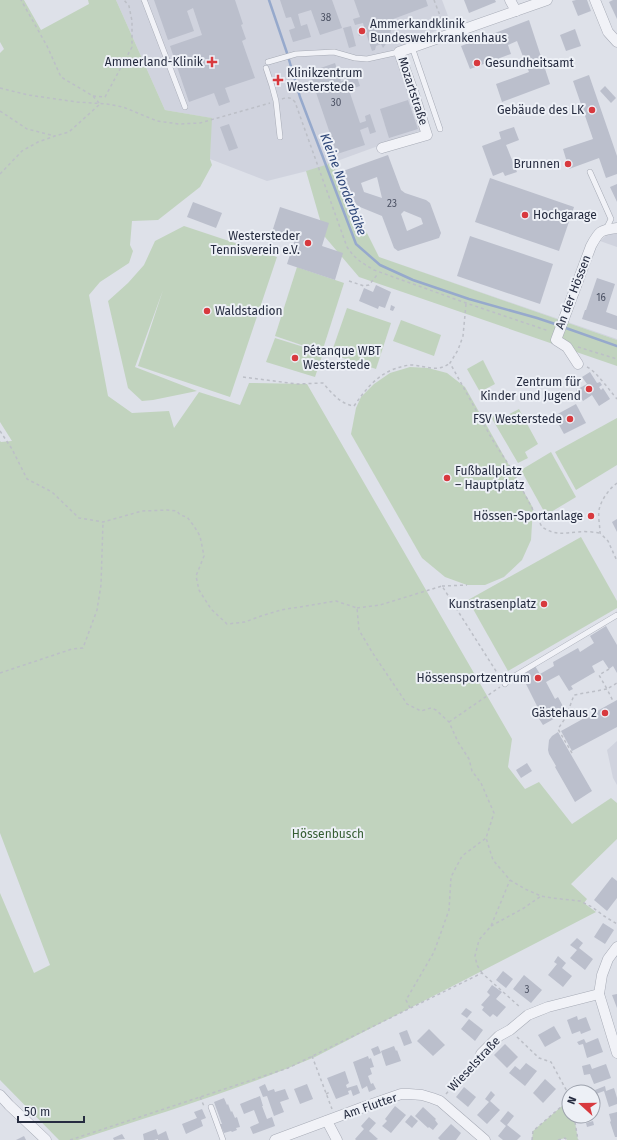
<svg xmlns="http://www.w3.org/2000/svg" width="617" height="1140" viewBox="0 0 617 1140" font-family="'Fira Sans',sans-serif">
	<rect width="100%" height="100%" fill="#dee1e9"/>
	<g fill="#d0d3de">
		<path d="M116 0H442L451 24 393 50 422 130 315 169 267 181 210 159 211 118 165 110Z"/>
		<path d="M609 233 617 234V247L600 241Z"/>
		<path d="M379 257 617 339V340Z"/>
		<path d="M617 741V785L613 778 607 750Z"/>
	</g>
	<g fill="#c1d3be">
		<path d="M0 0H24L41 30 89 4 88 0H116L165 110 212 118 210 159 212 165 200 187 158 220 132 221 130 245 133 251 129 263 100 282 89 295 108 396 132 413 169 411 174 428 199 392 240 405 249 383 307 384 512 739 508 767 525 789 539 782 572 824 611 798 617 803V839L571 884 587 899 584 903 596 912 315 1057C238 1090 158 1114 78 1140H59L0 1080V893L34 973 50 965 0 833V441L1 442 12 441 0 422V53L4 49 0 42Z"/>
		<path d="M332 163 379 257 617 340V366L359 277 325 237 306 171Z"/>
		<path d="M184 226 277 257 230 397 138 366 163 290 135 367 197 391 153 400 142 401 128 388 108 301 128 283 144 265 155 241Z"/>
		<path d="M297 267 344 283 322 352 275 336Z"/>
		<path d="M347 308 391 323 376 369 331 354Z"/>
		<path d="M401 320 441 335 434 356 393 341Z"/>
		<path d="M275 338 323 353 315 377 266 362Z"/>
		<path d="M483 360 495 384 480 392 467 369Z"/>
		<path d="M410 367 428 368 447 373 465 387 533 508 531 540 522 560 504 577 485 585H467L445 577 422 558 351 434 356 408 361 397 374 384 390 373Z"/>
		<path d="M519 409 538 444 525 452 528 458 518 463 491 417 501 412 504 417Z"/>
		<path d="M617 418V465L576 490 555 452Z"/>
		<path d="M551 452 576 497 546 515 521 470Z"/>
		<path d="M581 537 617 601V608L508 671 468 600Z"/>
		<path d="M569 1100V1116H574L578 1140H567L565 1138 558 1140H532L533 1131Z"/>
	</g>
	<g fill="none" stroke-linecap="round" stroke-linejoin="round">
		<g stroke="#96a9cc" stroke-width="2.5">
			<path d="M269 0 287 53 300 97 356 244 380 265 413 280 469 299 537 318 558 325"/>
			<path d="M563 327 617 346"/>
		</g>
	</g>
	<g fill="#bbbfcc" fill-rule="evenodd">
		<path d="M154 0H235L243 24 241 25 246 39 242 41 255 78 225 88 230 102 219 106 214 93 189 102 170 46 202 35 193 8 187 11 194 31 168 40Z"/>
		<path d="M280 0H332L342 28 320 35 311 10 298 14 301 26 307 24 311 37 293 42 289 30 295 28 291 17 286 18Z"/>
		<path d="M354 0H426L428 6 388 21 391 29 390 38 383 48 381 44 376 46 375 50 372 51 366 33 359 36 357 30 364 27 363 23 355 25 353 19 360 17Z"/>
		<path d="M464 0H495L496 2 469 13Z"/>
		<path d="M576 0H587L591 11 578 16 572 1Z"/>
		<path d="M613 0H617V19L609 2Z"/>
		<path d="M529 20 550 84 502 102 496 84 529 72 517 41 508 45 511 54 470 69 461 46Z"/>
		<path d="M351 26 356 46 349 48 343 28Z"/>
		<path d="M575 29 581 46 566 51 560 35Z"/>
		<path d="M335 63 341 81 350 78 348 74 355 71 360 86 349 90 360 123 366 121 365 116 370 114 376 132 370 134 368 127 360 130 365 145 337 154 309 72Z"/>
		<path d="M589 75 617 156V174L606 178 599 158 569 169 563 149 593 139 573 81Z"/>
		<path d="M605 86 616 98 611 103 600 91Z"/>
		<path d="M408 100 418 129 389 138 380 109Z"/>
		<path d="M229 124 238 148 229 151 220 127Z"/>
		<path d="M514 127 519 140 506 145 517 172 505 176 503 172 493 176 482 146 501 139 499 132Z"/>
		<path d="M388 155 401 190 405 193 426 200 430 203 441 233 439 238 398 251 394 248 382 216 360 207 353 202 343 171ZM377 177 382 198 364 192 361 183ZM404 211 421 218 423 224 407 231 401 214Z"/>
		<path d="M490 178 574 207 559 251 475 222Z"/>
		<path d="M617 184V202L610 187Z"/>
		<path d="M193 202 222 213 216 228 187 217Z"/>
		<path d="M280 207 329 223 322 246 343 253 335 280 287 264 295 239 272 232Z"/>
		<path d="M470 236 553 264 540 304 457 276Z"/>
		<path d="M597 278 615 284 606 312 617 316V330L582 319 585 310H586Z"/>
		<path d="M376 285 391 292 385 308 379 306 378 309 359 301 364 288 373 292Z"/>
		<path d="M391 305 395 307 393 311 390 310Z"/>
		<path d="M590 372 597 383 600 382 602 385 599 387 601 390 603 388 610 399 599 406 592 395 583 401 576 390 587 384 582 377Z"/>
		<path d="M576 404 586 423 564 434 554 416Z"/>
		<path d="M617 519V532L612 522Z"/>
		<path d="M606 626 617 645V673L613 666 609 669 603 660 592 666 595 672 571 686 573 689 569 691 559 675 546 682 555 699 558 697 566 712 543 725 534 711 538 708 521 674 535 666 540 674 554 666 553 662 578 648 580 652 594 643 590 636Z"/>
		<path d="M617 700V727L572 751 561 731Z"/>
		<path d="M558 732 592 791 575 802 555 767 556 766 549 754 548 750 549 740 552 736Z"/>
		<path d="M527 763 532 771 521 778 516 770Z"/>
		<path d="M612 877 617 881V898L607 911 594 900Z"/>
		<path d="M603 923 614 930 605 944 594 937Z"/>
		<path d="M577 938 583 943 579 948 593 959 585 970 570 958 577 950 570 945Z"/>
		<path d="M558 956 566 963 562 968 572 976 563 987 548 975 557 964 554 962Z"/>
		<path d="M503 971 513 979 506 988 496 980Z"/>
		<path d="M524 975 542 990 531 1003 513 989Z"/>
		<path d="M492 985 502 992 496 999 506 1007 497 1017 493 1014 490 1017 482 1010 484 1007 481 1005 490 995 487 992Z"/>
		<path d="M617 994V1008L612 995Z"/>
		<path d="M466 1008 472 1012 467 1018 461 1014Z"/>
		<path d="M577 1016 578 1020 586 1017 591 1030 581 1034 580 1031 572 1034 567 1020Z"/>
		<path d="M469 1019 483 1030 475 1041 461 1029Z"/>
		<path d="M554 1026 561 1038 545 1047 538 1035Z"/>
		<path d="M429 1029 445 1045 433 1056 417 1041Z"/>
		<path d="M407 1030 412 1043 404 1046 399 1033Z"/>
		<path d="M598 1038 603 1052 587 1058 583 1044 579 1045 577 1042 584 1039 586 1043Z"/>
		<path d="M505 1044 518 1057 507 1068 494 1055Z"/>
		<path d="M378 1046 381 1053 374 1056 371 1049Z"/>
		<path d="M394 1046 396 1051 397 1050 401 1061 386 1066 381 1051Z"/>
		<path d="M368 1056 369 1059 371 1058 374 1067 370 1068 372 1074 368 1076 371 1084 373 1083 376 1089 369 1092 367 1086 362 1089 353 1062Z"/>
		<path d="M526 1063 537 1071 525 1086 509 1073 515 1066 520 1070Z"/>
		<path d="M590 1064 592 1069 606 1064 611 1078 594 1084 590 1074 584 1075 582 1066Z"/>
		<path d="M345 1071 349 1083 346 1085 347 1088 357 1085 360 1093 353 1096 351 1090 348 1091 349 1094 336 1099 327 1078Z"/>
		<path d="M545 1079 556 1089 543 1103 533 1093Z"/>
		<path d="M265 1084 268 1091 274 1089 275 1092 285 1089 289 1099 280 1102 284 1112 274 1116 267 1096 263 1097 259 1087Z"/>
		<path d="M307 1084 313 1099 300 1104 294 1089Z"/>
		<path d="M605 1086 606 1091 614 1088 617 1098V1104L609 1107 604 1091 596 1094 595 1090Z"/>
		<path d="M464 1087 476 1097 468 1107 456 1097Z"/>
		<path d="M491 1091 495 1095 490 1101 500 1110 487 1124 477 1115 489 1102 485 1099Z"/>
		<path d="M260 1096 263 1106H262L267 1119 272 1117 275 1126 253 1134 250 1127 259 1123 254 1110 244 1114 240 1104Z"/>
		<path d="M224 1098 227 1105 228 1104 231 1112 232 1111 235 1118 237 1117 240 1127 236 1128 237 1130 232 1132 231 1131 224 1133 220 1124H222L214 1102Z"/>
		<path d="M395 1106 406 1115 391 1133 382 1126 387 1121 385 1119Z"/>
		<path d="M423 1107 436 1119 435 1120 438 1124 433 1130 429 1127 428 1128 415 1116Z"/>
		<path d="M202 1109 206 1118 201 1120 203 1126 186 1134 182 1124 197 1118 194 1112Z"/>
		<path d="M508 1111 514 1116 507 1125 521 1136 517 1140H503L498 1136 506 1126 500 1121Z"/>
		<path d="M617 1112V1137H615L610 1122 611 1121 609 1114Z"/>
		<path d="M411 1115 418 1121 412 1128 405 1122Z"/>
		<path d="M369 1117 376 1123 369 1131 378 1139 376 1140H356L355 1139 364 1129 361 1126Z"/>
		<path d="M593 1121 594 1125 587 1127 586 1123Z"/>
		<path d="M451 1124 461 1133 456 1140H440L438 1138Z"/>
		<path d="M156 1129 158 1135 166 1131 169 1140H158V1139L154 1140H144L143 1134Z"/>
		<path d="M122 1134 125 1139 114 1140 113 1138Z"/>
		<path d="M24 1136 26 1140H16Z"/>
	</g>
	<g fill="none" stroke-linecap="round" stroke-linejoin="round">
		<defs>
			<g id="lane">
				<path d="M144 0 145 2 185 107"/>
				<path d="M412 47 440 129"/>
				<path d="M268 62 296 54 334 52 355 58 367 59 399 52"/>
				<path d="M266 68 272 86 276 101 280 137"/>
				<path d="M590 172 611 219 606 229"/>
				<path d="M505 684 508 680 617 615"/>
				<path d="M211 1107 223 1140"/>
			</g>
			<g id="street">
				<path d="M510 0 516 11"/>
				<path d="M595 0 608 32 617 42"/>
				<path d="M382 148 427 135 414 94 399 52 547 0"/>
				<path d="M578 364 567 347 556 340 591 246C599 231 600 230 617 228"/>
				<path d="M617 947 608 959 602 975 599 994 617 1053"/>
				<path d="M481 1054 499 1036 510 1030 528 1015 548 1007 599 994"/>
				<path d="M0 1095 9 1105 46 1140"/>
				<path d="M327 1121 337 1140"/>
				<path d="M275 1140 361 1108 401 1094H409L422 1095 432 1098 440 1101 485 1140"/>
			</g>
		</defs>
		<use href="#lane" stroke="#a7abb6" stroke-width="6"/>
		<use href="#street" stroke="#a7abb6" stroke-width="11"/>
		<g stroke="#bcbfc7" stroke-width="1.5" stroke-dasharray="3 3" stroke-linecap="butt">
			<path d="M434 0 444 26"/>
			<path d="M0 88 28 95 77 102 107 104 123 107 157 121 179 124 200 123 270 103"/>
			<path d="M93 96 105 97 132 47V21L129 6 124 0"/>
			<path d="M282 99C288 97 291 97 295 102L347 247C355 259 362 263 374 270L466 303 549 331"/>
			<path d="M0 111 27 129 55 136"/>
			<path d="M0 174 22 151 38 142 55 136 69 132 100 104 93 96 61 77 47 46 21 0"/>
			<path d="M349 281 364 286 369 285 377 275"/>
			<path d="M466 304 463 336 458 350 450 363 492 439 512 470 542 527C556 536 563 533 578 532 585 531 593 532 600 533"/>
			<path d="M578 347 617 359"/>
			<path d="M587 367C596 371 610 391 617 399"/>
			<path d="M243 377 297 384 323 383C332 393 340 404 354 406 365 390 376 376 394 369 400 367 406 365 412 365 427 366 437 373 450 363"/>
			<path d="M0 431 12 449 27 479 52 492 79 518 103 522 142 511 167 510 177 511 180 515 187 517 194 526 200 536 204 556 196 576 199 590 211 609 227 624 245 622 261 616 281 610 336 601 357 608 359 630 372 652 407 704 421 711 431 708 436 710 449 722 458 742 469 759 472 771 481 783 494 813 486 838 493 860 510 880 525 889 541 896 552 898 580 901 592 907 604 916 617 924"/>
			<path d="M617 483C609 489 601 500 599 510 598 518 600 526 600 533L608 541 617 561"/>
			<path d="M442 586 467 585"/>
			<path d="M357 608 380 605 442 586 501 679"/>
			<path d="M609 669 599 675 607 689 617 683"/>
			<path d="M0 673 72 649 83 648 97 610 101 585 103 522"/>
			<path d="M449 722 500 687"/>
			<path d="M572 753 558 729 566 717 574 695 607 689 613 701"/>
			<path d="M491 926 524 908 541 896"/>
			<path d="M482 973 477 965 475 956 479 940 491 926 510 880"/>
			<path d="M410 1008 406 1000 434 952 449 910 451 877 462 856 486 838"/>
			<path d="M517 1037 539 1058 551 1062 569 1095"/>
			<path d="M312 1056 332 1109"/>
			<path d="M326 1094 330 1092"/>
			<path d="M446 1094 475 1060"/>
			<path d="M200 1097 204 1106"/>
			<path d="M574 1116 578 1140"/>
			<path d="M70 1140 288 1068 482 973 521 1008"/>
			<path d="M532 1140 533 1131 569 1100"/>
			<path d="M558 1140 565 1138 567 1140"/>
		</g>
		<use href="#lane" stroke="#f1f2f7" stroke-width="5"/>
		<use href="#street" stroke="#f1f2f7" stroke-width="10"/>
	</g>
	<g fill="#d8393e" stroke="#edf0f6" stroke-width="1.5">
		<circle cx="362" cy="31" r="4"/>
		<path d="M210 56h4v4h4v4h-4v4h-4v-4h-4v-4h4z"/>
		<circle cx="477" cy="63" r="4"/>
		<path d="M276 74h4v4h4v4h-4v4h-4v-4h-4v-4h4z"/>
		<circle cx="592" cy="110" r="4"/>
		<circle cx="568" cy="164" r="4"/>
		<circle cx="525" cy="215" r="4"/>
		<circle cx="308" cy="243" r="4"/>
		<circle cx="207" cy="311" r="4"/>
		<circle cx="295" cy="358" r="4"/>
		<circle cx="589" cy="389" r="4"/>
		<circle cx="570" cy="419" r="4"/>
		<circle cx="447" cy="478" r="4"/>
		<circle cx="591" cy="516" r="4"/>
		<circle cx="544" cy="604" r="4"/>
		<circle cx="538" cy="678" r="4"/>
		<circle cx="605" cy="713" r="4"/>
	</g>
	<g text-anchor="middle" stroke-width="4" stroke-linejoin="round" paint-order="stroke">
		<g font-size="10" fill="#4b5163">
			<text x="326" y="21">38</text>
			<text x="336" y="106">30</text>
			<text x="392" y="207">23</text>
			<text x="601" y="301">16</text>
			<text x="527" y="993">3</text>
		</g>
		<g font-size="12" fill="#262c40" stroke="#edf0f6" text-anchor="end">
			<text x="370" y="28" text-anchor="start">Ammerkandklinik<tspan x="370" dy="14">Bundeswehrkrankenhaus</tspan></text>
			<text x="203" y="66">Ammerland-Klinik</text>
			<text x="485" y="67" text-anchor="start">Gesundheitsamt</text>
			<text x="287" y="77" text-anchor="start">Klinikzentrum<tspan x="287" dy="14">Westerstede</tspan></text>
			<text x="584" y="114">Gebäude des LK</text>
			<text x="560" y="168">Brunnen</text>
			<text x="533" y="219" text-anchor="start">Hochgarage</text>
			<text x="300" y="240">Westersteder<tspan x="300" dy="14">Tennisverein e.V.</tspan></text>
			<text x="215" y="315" text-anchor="start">Waldstadion</text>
			<text x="303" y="355" text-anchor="start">Pétanque WBT<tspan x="303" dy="14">Westerstede</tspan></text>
			<text x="581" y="386">Zentrum für<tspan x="581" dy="14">Kinder und Jugend</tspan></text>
			<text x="562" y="423">FSV Westerstede</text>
			<text x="455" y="475" text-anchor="start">Fußballplatz<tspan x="455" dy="14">– Hauptplatz</tspan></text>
			<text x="583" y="520">Hössen-Sportanlage</text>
			<text x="536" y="608">Kunstrasenplatz</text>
			<text x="530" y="682">Hössensportzentrum</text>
			<text x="597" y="717">Gästehaus 2</text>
		</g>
		<g font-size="12" fill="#262c40" stroke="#edf0f6">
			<text transform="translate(413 91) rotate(72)" y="4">Mozartstraße</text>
			<text transform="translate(573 292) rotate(-69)" y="4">An der Hössen</text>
			<text transform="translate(474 1064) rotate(-47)" y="4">Wieselstraße</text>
			<text transform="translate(370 1106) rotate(-19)" y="4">Am Flutter</text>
		</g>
		<g font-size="12" fill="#355d32" stroke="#edf0f6">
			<text x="328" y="838">Hössenbusch</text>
		</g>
		<g font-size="13" font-style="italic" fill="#2d4577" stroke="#edf0f6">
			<text transform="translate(344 184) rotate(69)" y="5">Kleine Norderbäke</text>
		</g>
	</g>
	<g transform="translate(581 1104) rotate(291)"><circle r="19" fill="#edf0f6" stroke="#9da2ad"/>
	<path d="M0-3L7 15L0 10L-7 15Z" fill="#d8393e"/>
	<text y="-6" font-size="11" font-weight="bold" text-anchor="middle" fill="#262c40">N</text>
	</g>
	<path d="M18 1116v6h66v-6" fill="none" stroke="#262c40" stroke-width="2"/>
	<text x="24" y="1116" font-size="12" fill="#262c40" stroke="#edf0f6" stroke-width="3" paint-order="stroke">50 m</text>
</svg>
